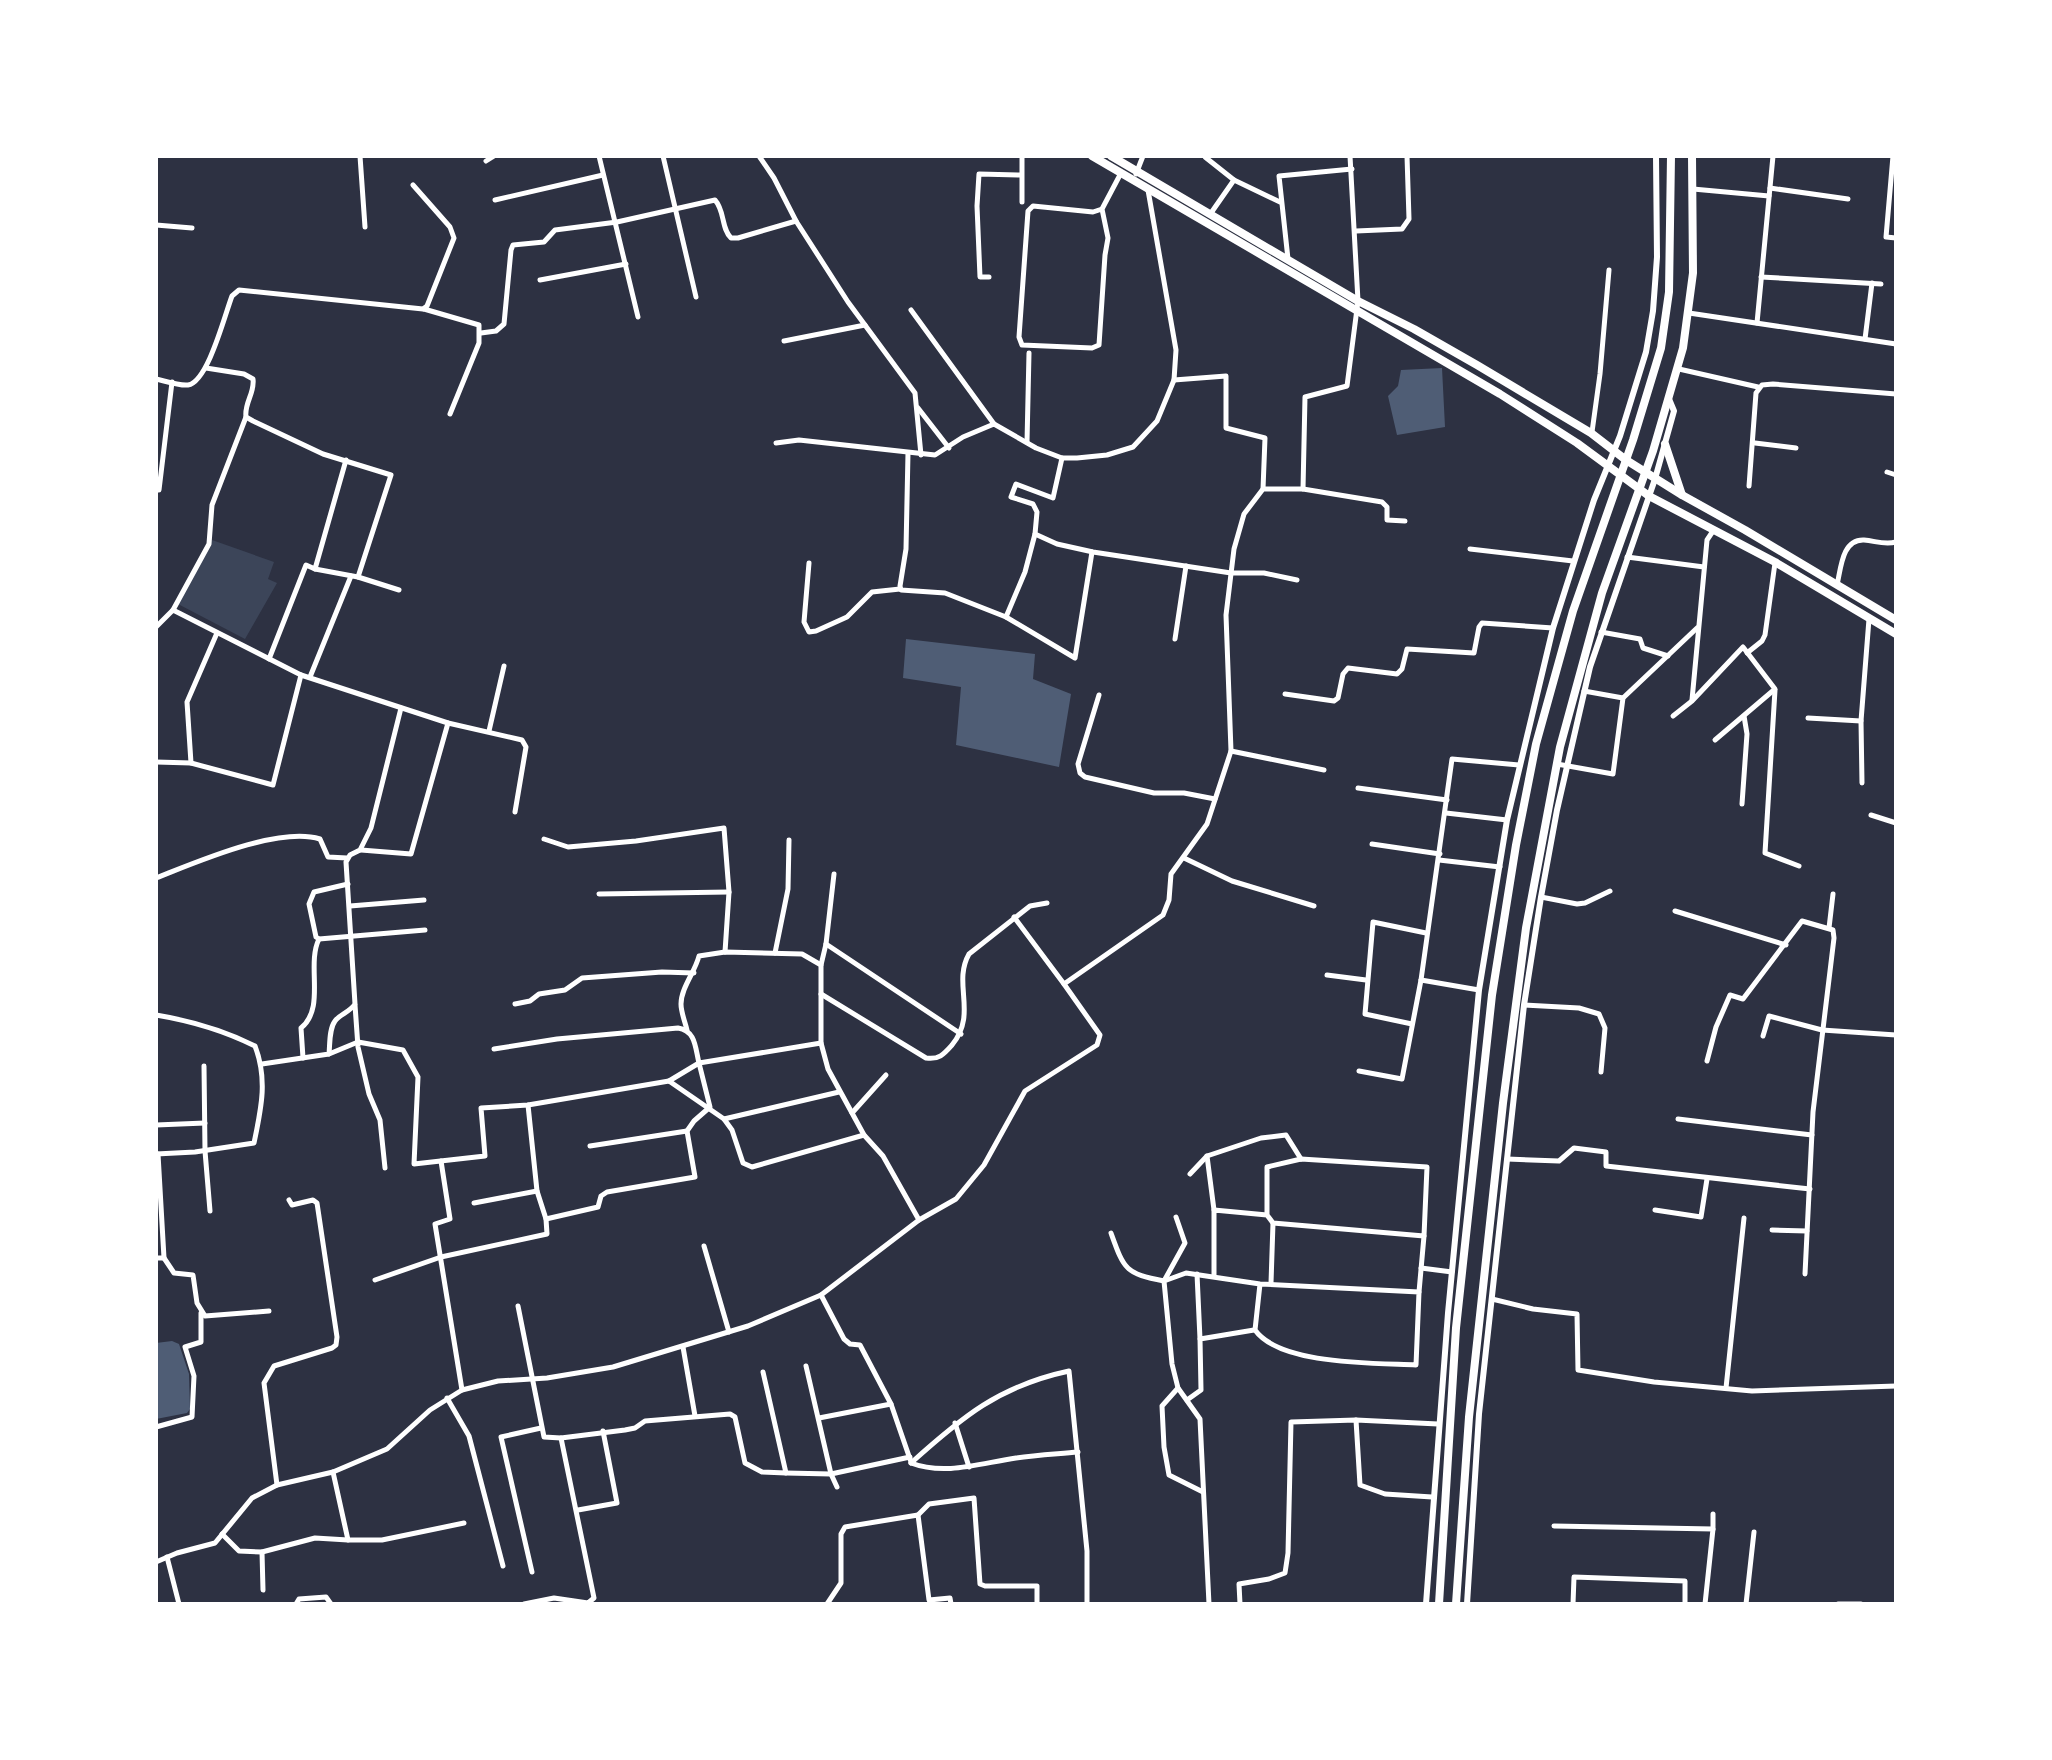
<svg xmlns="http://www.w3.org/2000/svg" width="2052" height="1760" viewBox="0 0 2052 1760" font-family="'Exo 2',sans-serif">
	<rect width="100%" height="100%" fill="#2d3142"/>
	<path fill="#3c4559" d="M212 540 274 562 268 579 277 583 245 639 178 604Z"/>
	<g fill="#4f5d75">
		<path d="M1442 368 1445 427 1397 435 1388 396 1398 386 1401 370Z"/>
		<path d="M906 639 1035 654 1033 679 1071 694 1059 767 956 745 961 687 903 678Z"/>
		<path d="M172 1341 179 1344 189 1374 190 1409 187 1413 156 1419V1343Z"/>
	</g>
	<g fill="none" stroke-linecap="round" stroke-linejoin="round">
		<g stroke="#fff" stroke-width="5">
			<path d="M360 156 365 227"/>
			<path d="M599 156 638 317"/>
			<path d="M663 156 696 297"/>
			<path d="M759 156 774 178 796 221"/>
			<path d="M1022 156V202"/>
			<path d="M1893 156 1886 237 1896 238"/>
			<path d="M1205 157 1234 180"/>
			<path d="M486 161 494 156"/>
			<path d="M1136 174 1143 156"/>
			<path d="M1770 188 1848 199"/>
			<path d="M1693 189 1769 196"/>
			<path d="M495 200 603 175"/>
			<path d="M1102 209 1093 212 1033 206 1028 211 1019 337 1022 345 1092 348 1099 345 1105 255 1108 238 1102 209 1121 173"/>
			<path d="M1211 213 1234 180 1280 202"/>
			<path d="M156 225 192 228"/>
			<path d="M1356 231 1402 229 1409 219 1407 156"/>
			<path d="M1288 259 1279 176 1352 169"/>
			<path d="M989 277H980L977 206 979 174 1021 175"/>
			<path d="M1761 277 1881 284"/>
			<path d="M540 280 626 264"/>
			<path d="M424 309 479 325V343L450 414"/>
			<path d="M911 310 994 424"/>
			<path d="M1689 313 1896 344"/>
			<path d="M1757 323 1773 156"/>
			<path d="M481 333 496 331 504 324 511 250 513 245 544 242 555 230 617 222 715 200C725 211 721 228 731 238H738L796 221 848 302 915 393 921 455"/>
			<path d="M1865 339 1872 283"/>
			<path d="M784 341 865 325"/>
			<path d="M206 368 244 374 253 379C255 393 244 403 246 417L253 421 323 454 391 475 358 577"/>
			<path d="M1679 369 1758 387"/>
			<path d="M156 379C165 381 179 386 188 385 208 382 225 314 232 296L239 290 423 309 427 306 454 238 450 227 413 185"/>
			<path d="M1174 380 1226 376V428L1265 438 1263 489"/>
			<path d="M918 408 949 448"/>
			<path d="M1592 432 1600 374 1609 270"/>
			<path d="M1027 442 1029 353"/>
			<path d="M776 443 799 440 935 455 963 437 994 424 1036 448 1062 458H1077L1107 455 1133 447 1157 421 1174 380 1176 350 1148 190"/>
			<path d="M1755 443 1796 448"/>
			<path d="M908 453 906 549 900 586 901 590 945 593 1006 617 1025 572 1035 534"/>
			<path d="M1062 458 1053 498 1016 484 1011 497 1033 504 1037 512 1035 534 1057 544 1093 552 1231 573H1264L1297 580"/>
			<path d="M1887 472 1896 475"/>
			<path d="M1749 486 1756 393 1762 385 1773 384 1896 394"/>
			<path d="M1303 489 1382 502 1387 507V520L1405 521"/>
			<path d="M156 490H159L172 382"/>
			<path d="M1470 549 1573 561"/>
			<path d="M1627 557 1704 567"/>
			<path d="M809 563 804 622 809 632 816 631 847 617 872 592 900 589"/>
			<path d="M315 569 358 577 399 590"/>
			<path d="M1837 585C1841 568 1842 539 1864 540 1876 541 1884 545 1896 542"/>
			<path d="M173 610 209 544 212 505 246 417"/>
			<path d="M1006 617 1075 658 1092 552"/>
			<path d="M156 627 173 610 301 675 448 723 522 740 526 747 515 812"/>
			<path d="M1601 632 1640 639 1643 648 1668 656"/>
			<path d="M1175 639 1186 566"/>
			<path d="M1747 653 1762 641 1765 635 1775 563"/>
			<path d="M269 659 306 565 315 569 346 460"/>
			<path d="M310 677 351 576"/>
			<path d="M1775 690 1765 853 1799 866"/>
			<path d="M1584 691 1623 698"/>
			<path d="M1285 694 1334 701 1338 698 1343 674 1348 668 1397 674 1402 669 1407 649 1474 653 1479 627 1482 623 1553 628"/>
			<path d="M1099 695 1078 764 1080 773 1085 777 1154 793H1184L1215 799"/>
			<path d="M1692 700 1707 540 1713 531"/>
			<path d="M1673 716 1692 701 1743 647 1775 689 1715 740"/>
			<path d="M1808 718 1861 721"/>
			<path d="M489 731 504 666"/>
			<path d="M1231 751 1324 770"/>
			<path d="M156 762 191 763 273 785 301 675"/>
			<path d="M191 763 187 702 217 633"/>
			<path d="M1557 764 1613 774 1623 698 1697 628"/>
			<path d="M1862 783 1861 721 1869 619"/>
			<path d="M1358 788 1447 800"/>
			<path d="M1742 804 1747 734 1744 716"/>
			<path d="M1446 813 1507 820"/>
			<path d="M1871 815 1896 823"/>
			<path d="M544 839 568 847 636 841 724 828 729 892 725 952"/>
			<path d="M1372 844 1440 854"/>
			<path d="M361 850 411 854 448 723"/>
			<path d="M1184 858 1232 881 1314 906"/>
			<path d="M1439 860 1500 867"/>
			<path d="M156 878C197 862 279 826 320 839L328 857 347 858"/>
			<path d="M348 884 314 892 309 904 316 937 319 939 425 930"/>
			<path d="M599 894 729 892"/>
			<path d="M1541 897 1577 904 1585 903 1610 891"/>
			<path d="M350 906 424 900"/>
			<path d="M1675 911 1786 945"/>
			<path d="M1014 917 1064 984"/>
			<path d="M1829 928 1833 894"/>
			<path d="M826 944 961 1034"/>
			<path d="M775 953 788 889 789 840"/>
			<path d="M821 965 826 944 834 874"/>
			<path d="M1327 975 1366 980"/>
			<path d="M1421 980 1479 990"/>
			<path d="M821 994 926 1058C939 1060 944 1054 952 1045 978 1013 952 984 969 954L1030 906 1047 903"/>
			<path d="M515 1004 530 1001 539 994 565 990 582 978 662 972 694 973"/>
			<path d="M355 1005 358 1047 369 1094 380 1120 385 1168"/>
			<path d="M1524 1005 1579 1008 1599 1014 1605 1028 1601 1072"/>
			<path d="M156 1015C192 1021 223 1030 255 1046 268 1080 261 1109 254 1143L195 1152 156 1154"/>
			<path d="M1412 1024 1365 1014 1373 922 1426 933"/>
			<path d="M687 1030C685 1022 681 1012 681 1004 681 988 695 972 699 956L725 952 802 954 821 965V1043L828 1069 864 1135 883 1156 919 1220"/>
			<path d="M1763 1036 1769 1016 1822 1030 1896 1035"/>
			<path d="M494 1049 557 1039 678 1028C696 1031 695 1047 699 1063L821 1043"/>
			<path d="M329 1054 358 1042 403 1050 418 1077 414 1164 485 1156 481 1108 528 1105 669 1081 724 1119 732 1130 743 1163 752 1167 864 1135"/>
			<path d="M303 1058 301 1028C326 1008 306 965 319 939"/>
			<path d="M1707 1061 1716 1027 1730 995 1743 999 1802 921 1833 930 1834 938 1813 1112 1805 1274"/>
			<path d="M262 1064 329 1054C330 1044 329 1029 335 1021 340 1014 350 1012 355 1004L346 862 350 855 360 850 371 828 401 708"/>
			<path d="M204 1066 205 1151 210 1211"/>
			<path d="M1359 1071 1402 1079 1421 980 1452 759 1519 765"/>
			<path d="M852 1113 886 1075"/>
			<path d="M724 1119 839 1092"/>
			<path d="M1678 1119 1812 1135"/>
			<path d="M156 1125 205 1123"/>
			<path d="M590 1146 687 1131"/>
			<path d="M1207 1156 1214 1210"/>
			<path d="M1507 1159 1559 1161 1574 1148 1606 1152V1166L1810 1189"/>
			<path d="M441 1161 450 1219 435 1224 462 1390"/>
			<path d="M1190 1174 1207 1156 1261 1138 1286 1135 1301 1159"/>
			<path d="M474 1203 537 1191"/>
			<path d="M1655 1210 1701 1217 1707 1179"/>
			<path d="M546 1219 598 1207 601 1196 607 1192 695 1177 687 1131 694 1121 710 1107 699 1063 669 1081"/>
			<path d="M1772 1230 1807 1231"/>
			<path d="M1111 1233C1124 1269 1125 1274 1164 1281L1185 1243 1176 1217"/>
			<path d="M704 1246 729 1332"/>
			<path d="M156 1258H164L158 1154"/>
			<path d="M164 1258 174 1273 193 1275 197 1303 205 1316 269 1311"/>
			<path d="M1421 1268 1452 1272"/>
			<path d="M1197 1274 1200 1339"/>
			<path d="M1214 1276V1210L1267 1215 1273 1223 1424 1236 1427 1167 1301 1159 1267 1167V1215"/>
			<path d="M375 1280 441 1257 547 1234 546 1219 537 1191 528 1105"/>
			<path d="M1271 1283 1273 1223"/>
			<path d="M1419 1292 1424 1236"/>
			<path d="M821 1295 844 1339 850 1344 860 1345 891 1404 911 1462"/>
			<path d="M1492 1299 1533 1309 1577 1314 1578 1370 1654 1382 1752 1391 1896 1386"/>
			<path d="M518 1306 544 1437 561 1438 625 1430 635 1428 645 1421 730 1414 735 1417 745 1463 762 1472 786 1473 763 1372"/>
			<path d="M683 1347 695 1416"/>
			<path d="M806 1366 831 1474 837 1487"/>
			<path d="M1178 1388 1162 1406 1164 1447 1169 1475 1203 1492"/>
			<path d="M1726 1388 1744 1218"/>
			<path d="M447 1398 469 1436 503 1566"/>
			<path d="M1187 1400 1201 1390 1200 1339 1254 1330"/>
			<path d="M819 1418 891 1404"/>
			<path d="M1356 1420 1360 1485 1385 1494 1432 1497"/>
			<path d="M955 1423 969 1467"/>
			<path d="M156 1427 192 1417 194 1376 185 1347 201 1342V1313"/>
			<path d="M911 1463C962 1417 999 1386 1069 1371L1087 1551V1604"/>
			<path d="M911 1463C945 1476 981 1463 1016 1458 1036 1455 1057 1454 1078 1452"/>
			<path d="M333 1472 348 1540H382L464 1523"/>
			<path d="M786 1473 831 1474 910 1457"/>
			<path d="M277 1485 264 1383 274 1366 332 1348 336 1345 337 1337 317 1203 313 1200 292 1205 289 1200"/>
			<path d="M578 1510 617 1503 603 1431"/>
			<path d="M918 1515 929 1504 974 1498 980 1584 985 1586H1037V1604"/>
			<path d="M1554 1526 1713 1529 1705 1604"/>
			<path d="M1713 1529V1514"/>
			<path d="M222 1534 239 1551 262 1552 315 1538 348 1540"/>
			<path d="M262 1552 263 1590"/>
			<path d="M167 1557 179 1604"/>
			<path d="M156 1562 177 1553 215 1543 252 1498 277 1485 333 1472 387 1449 430 1410 462 1390 498 1381 547 1378 613 1367 748 1326 821 1295 919 1220 956 1199 984 1165 1025 1091 1097 1045 1100 1035 1064 984 1163 915 1169 900 1171 874 1207 824 1231 751 1226 615 1234 549 1244 514 1263 489H1303L1305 397 1347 386 1358 301 1350 156"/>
			<path d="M532 1572 501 1437 541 1428"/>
			<path d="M296 1604 299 1599 326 1597 331 1604"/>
			<path d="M524 1604 554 1598 588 1603 594 1598 561 1438"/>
			<path d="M827 1604 841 1583V1534L845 1527 918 1515 929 1600 950 1598 951 1604"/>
			<path d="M1209 1604 1200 1419 1178 1388 1172 1364 1164 1281 1186 1273 1260 1284 1419 1292 1416 1365C1374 1363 1280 1365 1255 1330L1260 1284"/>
			<path d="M1240 1604 1239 1584 1269 1579 1285 1573 1288 1553 1291 1422 1356 1420 1438 1424"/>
			<path d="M1573 1604 1574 1577 1685 1581V1604"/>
			<path d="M1746 1604 1754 1532"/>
			<path d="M1838 1604H1861"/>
		</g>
		<g stroke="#fff" stroke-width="6">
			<path d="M1426 1604 1448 1313 1479 990 1507 820 1553 628 1594 500 1620 436 1646 352 1653 311 1657 257 1656 156"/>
			<path d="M1467 1604 1479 1414 1524 1005 1541 897 1557 810 1590 667 1655 479 1674 411 1669 399"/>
		</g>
		<g stroke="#fff" stroke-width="8">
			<path d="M1092 156 1500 394 1577 443 1649 496 1775 562 1896 634"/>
			<path d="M1111 156 1358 301 1414 329 1477 365 1591 433 1626 460 1682 495 1745 530 1896 620"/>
			<path d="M1665 444 1682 495"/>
			<path d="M1439 1604 1456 1328 1492 995 1516 845 1536 744 1573 611 1633 440 1661 348 1669 292 1671 156"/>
			<path d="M1456 1604 1469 1417 1503 1103 1526 928 1560 747 1602 593 1653 451 1683 348 1693 273 1692 156"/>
		</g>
	</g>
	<rect width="2052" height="1760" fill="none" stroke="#ffffff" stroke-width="316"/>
</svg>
